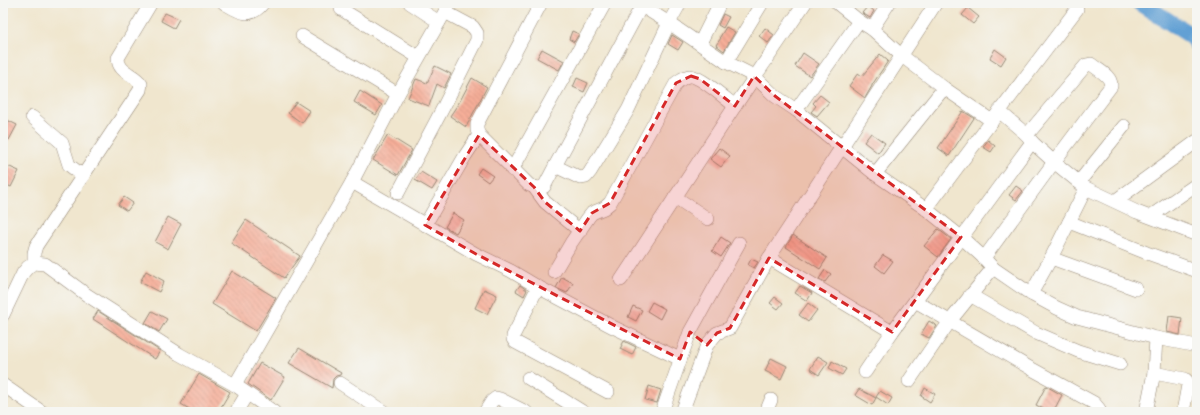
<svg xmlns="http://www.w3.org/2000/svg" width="1200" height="415" viewBox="0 0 1200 415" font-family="'Indie Flower',sans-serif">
	<defs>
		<pattern id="building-back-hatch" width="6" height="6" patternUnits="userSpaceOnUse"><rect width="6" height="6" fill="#f6ae99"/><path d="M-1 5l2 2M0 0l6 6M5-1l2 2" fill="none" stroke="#c88e7c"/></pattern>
	</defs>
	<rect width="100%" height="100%" fill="#f6f6f2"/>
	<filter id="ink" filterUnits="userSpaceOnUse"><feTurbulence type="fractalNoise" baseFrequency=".025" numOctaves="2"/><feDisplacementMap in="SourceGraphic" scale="8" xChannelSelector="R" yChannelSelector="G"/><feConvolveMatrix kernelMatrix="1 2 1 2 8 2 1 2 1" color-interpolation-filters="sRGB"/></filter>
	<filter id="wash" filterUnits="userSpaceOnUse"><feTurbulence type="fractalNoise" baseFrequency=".012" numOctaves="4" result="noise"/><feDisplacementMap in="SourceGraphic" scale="16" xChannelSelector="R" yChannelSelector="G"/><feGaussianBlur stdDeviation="0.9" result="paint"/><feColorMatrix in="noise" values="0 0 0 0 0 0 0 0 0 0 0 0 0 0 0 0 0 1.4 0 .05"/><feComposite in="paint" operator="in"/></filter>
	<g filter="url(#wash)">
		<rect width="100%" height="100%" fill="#f0e6ce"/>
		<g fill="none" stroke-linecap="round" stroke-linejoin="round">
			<path stroke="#62a0d4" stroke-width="17" d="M1140 3 1190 35 1197 44"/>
		</g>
		<g id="blocks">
			<g fill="url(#building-back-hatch)">
				<path d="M868 6 874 11 870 18 862 13Z"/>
				<path d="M968 8 979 17 973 24 962 15Z"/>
				<path d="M165 13 179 19 174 28 161 21Z"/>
				<path d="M723 14 729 17 723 28 718 25Z"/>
				<path d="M726 27 735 32 724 51 716 45 721 38 720 37Z"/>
				<path d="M765 28 774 35 768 43 759 36Z"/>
				<path d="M572 31 579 34 574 42 569 39Z"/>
				<path d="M672 35 683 42 678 50 668 44Z"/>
				<path d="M542 49 564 61 559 70 537 58Z"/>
				<path d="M995 49 1006 57 1001 65 990 58Z"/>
				<path d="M803 53 819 64 810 76 795 66Z"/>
				<path d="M880 54 888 61 872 85V86L865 98 849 86 858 73 862 76Z"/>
				<path d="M435 66 451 74 444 88 437 84 429 106 408 98 416 79 427 83Z"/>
				<path d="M472 78 487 87 466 127 450 116 460 101Z"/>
				<path d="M577 78 588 83 584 92 573 87Z"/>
				<path d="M360 91 382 105 376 115 354 102Z"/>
				<path d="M820 95 829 102 817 116 811 112 816 106 813 103Z"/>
				<path d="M296 102 310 111 302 123 288 113Z"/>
				<path d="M963 111 974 118 949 156 938 148Z"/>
				<path d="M3 118 17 125 9 140 3 137Z"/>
				<path d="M871 133 885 143 878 153 864 142Z"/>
				<path d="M388 135 412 150 398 175 373 160Z"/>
				<path d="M988 140 995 146 991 152 983 147Z"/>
				<path d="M719 148 730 156 721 167 710 159Z"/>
				<path d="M3 164 19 171 11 187 3 183Z"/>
				<path d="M481 168 493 176 488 182 477 174Z"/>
				<path d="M421 172 437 182 432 190 415 180Z"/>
				<path d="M1016 186 1023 191 1016 200 1009 195Z"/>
				<path d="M124 197 133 203 127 211 118 205Z"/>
				<path d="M453 213 464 220 456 233 445 227Z"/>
				<path d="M168 217 181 224 168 249 155 242Z"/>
				<path d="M246 220 300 256 284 278 231 243Z"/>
				<path d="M938 229 951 239 938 257 924 246Z"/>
				<path d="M793 235 827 258 820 269 786 247Z"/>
				<path d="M721 237 730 243 721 257 712 251Z"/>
				<path d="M883 255 893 261 884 273 875 266Z"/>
				<path d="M751 259 758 262 754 268 748 265Z"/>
				<path d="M825 270 831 274 825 282 819 279Z"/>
				<path d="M146 271 164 281 159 292 140 282Z"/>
				<path d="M232 271 276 298 256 331 212 304Z"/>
				<path d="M562 277 573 283 567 293 556 288Z"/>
				<path d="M520 285 527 290 524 296 516 291Z"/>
				<path d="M800 286 812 293 807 301 795 293Z"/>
				<path d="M484 289 497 295 487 314 475 308Z"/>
				<path d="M775 297 783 303 778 309 770 303Z"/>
				<path d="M652 302 665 309 660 319 647 311Z"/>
				<path d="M808 303 817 310 808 322 799 315Z"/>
				<path d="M633 306 642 310 636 321 628 317Z"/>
				<path d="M98 311 160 351 155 359 93 319Z"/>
				<path d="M152 311 167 319 159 332 145 323Z"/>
				<path d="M1169 316 1182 318 1180 335 1167 332Z"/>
				<path d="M929 321 937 326 929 338 921 334Z"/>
				<path d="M624 341 636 347 632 355 620 349Z"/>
				<path d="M299 348 341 373 340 375 336 376 333 379 332 388 289 363Z"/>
				<path d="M818 356 828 362 819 375 810 369Z"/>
				<path d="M771 358 787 366 781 379 765 371Z"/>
				<path d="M832 361 846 369 842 375 829 368Z"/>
				<path d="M260 363 285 377 271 400 248 384Z"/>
				<path d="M199 374 230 392 218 412H194L181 404Z"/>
				<path d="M649 386 661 390 657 403 645 400Z"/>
				<path d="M1046 386 1062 395 1053 412H1049L1036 405Z"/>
				<path d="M925 388 935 394 930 402 921 396Z"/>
				<path d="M859 389 876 398 872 405 855 395Z"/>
				<path d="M880 391 892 398 888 405 876 397Z"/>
			</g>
		</g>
	</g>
	<g filter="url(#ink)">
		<use href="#blocks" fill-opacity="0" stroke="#968876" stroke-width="1"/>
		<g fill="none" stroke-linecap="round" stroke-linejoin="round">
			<defs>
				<g id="minor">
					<path d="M224 3C239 12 250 20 263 3"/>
					<path d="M410 3 439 22"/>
					<path d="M541 3 477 124V130L479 135 529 185 537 188 544 187 555 166 641 7"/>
					<path d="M637 3 669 23 726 62 754 76 775 96 796 110 875 174 926 209 961 237 984 258 993 268 1031 294 1057 308 1077 317 1156 338 1197 346"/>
					<path d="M837 3 859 21 872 29 902 56 944 88 992 121 1077 9"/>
					<path d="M341 9 418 57"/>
					<path d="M872 29 889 3"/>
					<path d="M302 36 398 94"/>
					<path d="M700 43 720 3"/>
					<path d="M726 62 762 3"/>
					<path d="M796 110 859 21"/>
					<path d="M999 111 1027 135 1032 142 1054 162 1086 188 1137 212 1197 235"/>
					<path d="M32 117 62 143 69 165 83 176"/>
					<path d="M555 166 580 178 586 177 590 172 628 110 669 23 680 3"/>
					<path d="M512 170 605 3"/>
					<path d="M875 174 944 88"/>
					<path d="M352 182 476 254 511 271 538 287 613 327 680 359"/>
					<path d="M1079 182 1124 126"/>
					<path d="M534 187 545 202 580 231"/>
					<path d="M398 193 444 106 477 40V33L473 27 445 12"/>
					<path d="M675 197 708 219"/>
					<path d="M1115 201 1197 141"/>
					<path d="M926 209 992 121"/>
					<path d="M1151 216 1197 184"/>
					<path d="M1069 222 1147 253 1197 271"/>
					<path d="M425 225 465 156 479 135"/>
					<path d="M769 258 892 332 1032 142"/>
					<path d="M984 258 1054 162 1111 86C1112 76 1098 70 1091 64L1086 65 1027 135"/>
					<path d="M1051 258 1136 289"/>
					<path d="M34 263V253L36 246 140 90 141 84C134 73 118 73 118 58L151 3"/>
					<path d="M554 272 571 243 588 218 592 213 604 208 610 203 676 83C680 80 685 76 690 76 700 76 726 99 735 106"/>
					<path d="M621 280 735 106 805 3"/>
					<path d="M538 287 513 336V339L515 342 608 392"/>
					<path d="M1031 294 1051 258 1086 188"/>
					<path d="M970 295 1036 333 1078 351 1120 364"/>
					<path d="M915 301 1030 368 1094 403 1099 409V412"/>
					<path d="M3 315 23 273 28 267 34 263 45 264 87 295 179 354 235 385 274 412"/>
					<path d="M865 372 892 332"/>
					<path d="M1154 373 1185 379 1187 381 1188 385 1183 412"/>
					<path d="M528 378 583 412"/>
					<path d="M909 381 950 321 993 268"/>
					<path d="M340 383 384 412"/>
					<path d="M3 385 42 412"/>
					<path d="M235 385 352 182 398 94 450 3"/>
					<path d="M236 412 247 394"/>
					<path d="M485 412 492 401 496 398 500 399 526 412"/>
					<path d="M662 412 690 332 739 243"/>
					<path d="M682 412 707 345 717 333 730 328 769 258 936 3"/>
					<path d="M766 412 771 400"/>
					<path d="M1146 412 1154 373 1156 338"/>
				</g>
			</defs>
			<use href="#minor" stroke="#968876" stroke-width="14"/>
			<use href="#minor" stroke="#fff" stroke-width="13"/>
		</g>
	</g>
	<path fill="#d62828" fill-opacity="0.2" stroke="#d62828" stroke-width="3" stroke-dasharray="8 5" stroke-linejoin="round" d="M691 76 700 79 735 106 754 76 775 96 961 237 892 332 769 258 730 328 717 333 707 345 690 332 680 359 476 254 425 225 479 135 534 187 545 202 580 231 592 213 610 203 676 83Z"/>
	<rect width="1200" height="415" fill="none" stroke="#f6f6f2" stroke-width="16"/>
</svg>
